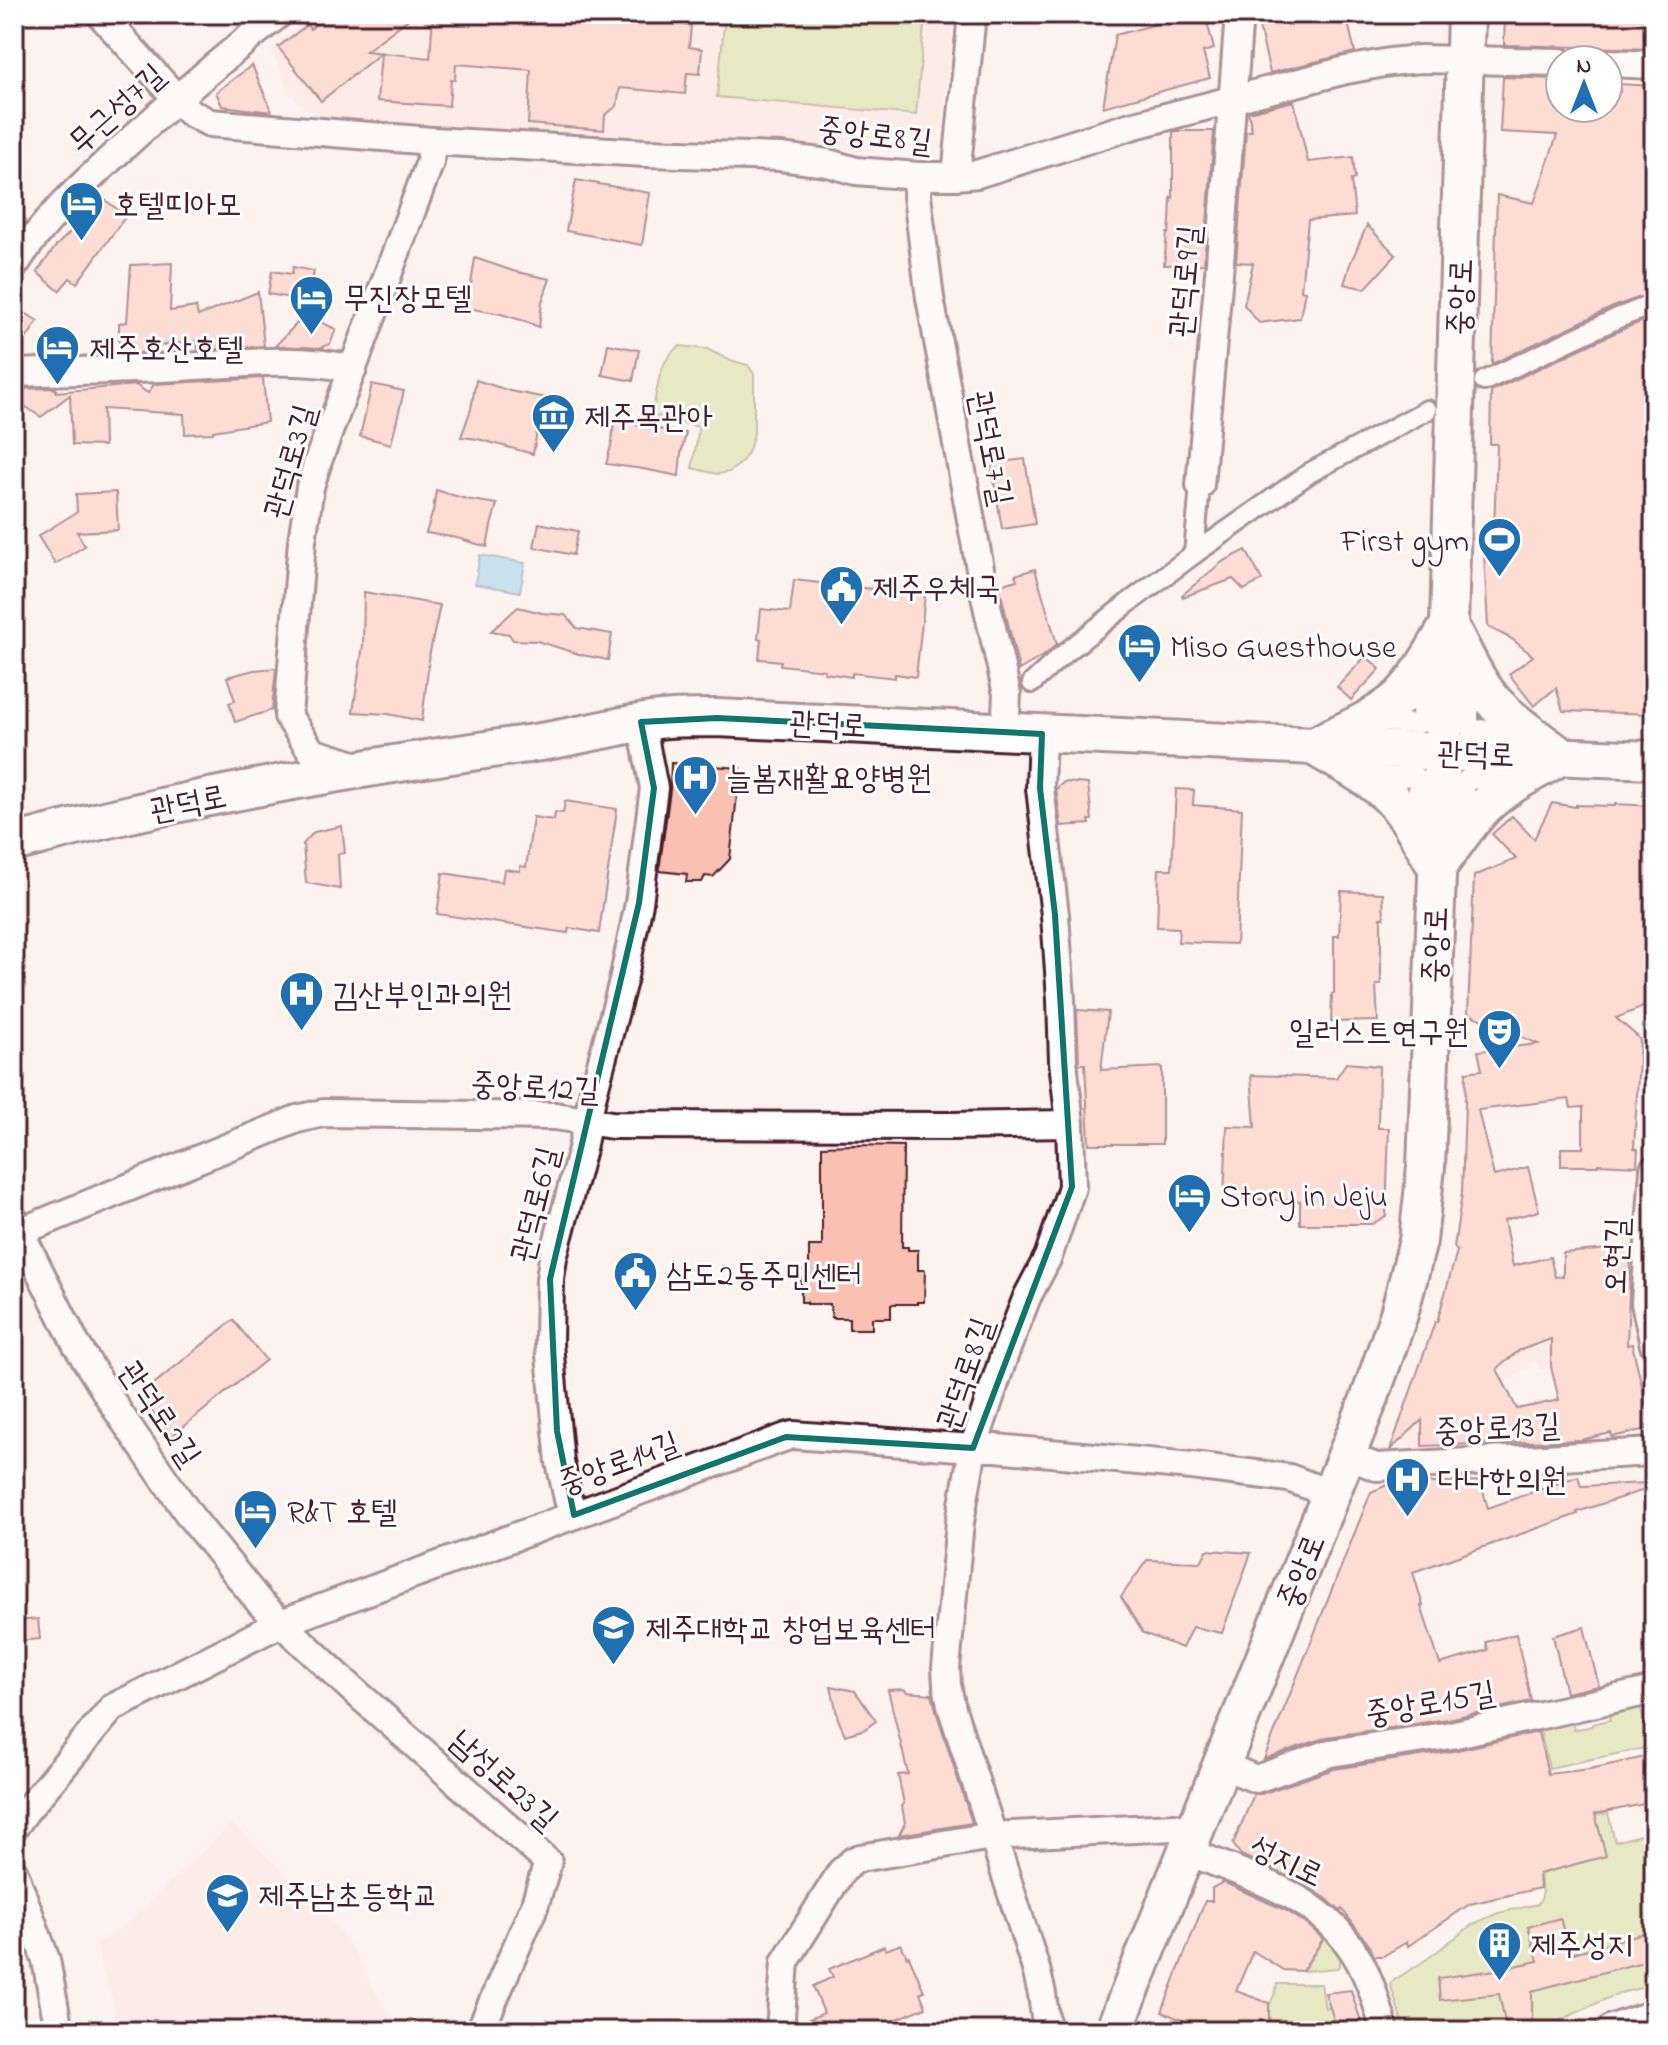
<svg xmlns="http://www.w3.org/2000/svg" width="1668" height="2045" viewBox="0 0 1668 2045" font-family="'Indie Flower','Poor Story',sans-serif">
	<rect width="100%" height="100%" fill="#fef2ef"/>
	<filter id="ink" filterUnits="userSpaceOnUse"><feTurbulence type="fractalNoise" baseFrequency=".0125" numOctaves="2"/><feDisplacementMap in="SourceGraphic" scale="16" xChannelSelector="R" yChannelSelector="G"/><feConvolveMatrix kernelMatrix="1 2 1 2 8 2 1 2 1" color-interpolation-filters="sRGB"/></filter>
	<g filter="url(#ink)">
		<g fill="#fde3dc">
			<path d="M315 14H954L942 128 897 139 894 151 752 141 651 140 318 117 299 103 289 92 271 49Z"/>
			<path d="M1628 1246H1638L1634 1320 1632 1321 1639 1344H1631L1555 1361 1551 1367 1539 1370 1536 1361 1529 1364 1530 1366 1504 1382 1505 1384 1422 1446 1496 1443V1447L1427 1451 1410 1456 1406 1450 1410 1448 1402 1439 1458 1388 1518 1351 1621 1315 1628 1319 1631 1249Z"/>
			<path d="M232 1823 323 1909 352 1947 378 1996 401 2031H116L113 2002 100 1965 97 1943 127 1924Z"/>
		</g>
		<g fill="#cddd91" stroke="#8c7e5e" stroke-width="2">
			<path d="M725 14H925L916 115 717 97Z"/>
			<path d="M680 346 707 349 727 359 748 365 754 374V434L748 453 740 464 729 472 717 474 692 468 699 427 652 415C657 393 658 358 680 346Z"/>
			<path d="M1640 1704 1650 1747 1549 1768 1539 1727 1572 1720 1574 1730 1592 1726V1724L1610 1720 1608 1712Z"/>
			<path d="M1608 1813 1615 1842 1654 1831V1985L1624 1992 1606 1999 1537 2031H1405L1390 1983 1427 1959 1473 1924 1498 1913 1538 1904 1542 1897 1538 1842 1532 1828Z"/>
			<path d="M1325 1937 1340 1958V1965L1337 1968 1303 1971Z"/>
			<path d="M1277 1984H1321L1325 2008 1342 2005 1337 2011 1332 2031H1266C1269 2022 1267 2013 1270 2004 1273 1997 1276 1992 1277 1984Z"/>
		</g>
		<path fill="#8bccec" stroke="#71879f" stroke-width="2" d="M480 555 525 563 520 592 475 584Z"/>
		<g fill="#fac0b1" stroke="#4a1f2b" stroke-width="2" fill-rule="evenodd">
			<path d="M329 14H415L366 51 430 58 433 14H677V24L691 26 689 47 702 49 700 74 687 73 685 94 620 88 617 106 605 115 604 130 528 124 531 70 456 64 455 80H451L449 106 377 101 381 53 321 101 278 47 307 25 310 29Z"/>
			<path d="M1175 14H1205L1214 49 1203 52 1210 78 1103 107 1115 35 1176 19Z"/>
			<path d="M1256 14H1346L1355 52 1270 73Z"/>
			<path d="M1505 14H1654V49L1504 45Z"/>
			<path d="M252 65 272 112 222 106 216 92Z"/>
			<path d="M1503 77 1560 79V108H1608V91L1620 92V84L1654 86V292L1613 307 1492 364 1497 195 1534 203 1557 135 1500 132Z"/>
			<path d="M1294 101 1308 162 1353 157 1355 179 1351 180 1355 216 1308 220 1301 290 1305 291 1300 318 1259 323 1244 305 1253 263 1236 262 1246 131H1252L1248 112Z"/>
			<path d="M1175 131H1214L1204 264 1164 265 1167 233H1169L1170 221 1171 197 1173 198V132Z"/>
			<path d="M576 180 650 193 642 245 566 231Z"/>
			<path d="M104 199 126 216 77 283 70 278 59 291 37 272 56 246Z"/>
			<path d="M1367 225 1396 255 1365 289 1344 284 1350 264Z"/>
			<path d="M475 258 513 271 550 279 542 302 539 327 524 321 501 314 462 307 471 284Z"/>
			<path d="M172 263 170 311 196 307 198 316 258 292 264 346 198 350 197 341 159 346V352L133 353 119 342V323L127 322 131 265Z"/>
			<path d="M293 267 314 271 308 301 268 294 272 271 292 274Z"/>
			<path d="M14 306 38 321 14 357Z"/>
			<path d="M305 315 336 329 330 344 320 348 275 346Z"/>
			<path d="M1654 317V714L1563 711 1556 688 1534 706 1509 674 1533 656 1512 639 1488 627 1484 553 1486 534 1494 531 1497 444H1490L1491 391 1623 329Z"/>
			<path d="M608 344 639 350 633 381 602 375Z"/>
			<path d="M263 378 267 422 213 431V433L185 434 184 414 103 409 104 446 72 445 70 395 41 417 14 399V389L56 388V392L136 385 148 393 154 384Z"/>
			<path d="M476 380 510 391 547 398 538 425 533 454 478 439 461 437 471 409Z"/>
			<path d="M372 384 404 391 391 444 360 436Z"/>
			<path d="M614 420 650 428 686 433 681 454 679 476 643 469 606 464 612 442Z"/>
			<path d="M1025 459 1035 524 1002 529 991 463Z"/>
			<path d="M436 490 466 499 497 504 491 526 487 547 457 538 426 533 433 511Z"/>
			<path d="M116 492 118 530 77 532 85 546 55 564 38 536 77 512 76 494Z"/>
			<path d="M539 523 578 531 573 555 534 547Z"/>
			<path d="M1246 550 1262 580 1244 590 1233 579 1183 597 1182 595 1222 562Z"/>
			<path d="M1035 569 1057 644 1046 654 1019 670 999 585 1017 580 1015 575Z"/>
			<path d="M794 580 925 595 916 677 895 674V678L852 673V677L824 673 825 670 780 665 781 661 759 659 761 639H758L761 609 790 612Z"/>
			<path d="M364 592 440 605 430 652 422 721 388 714 353 712 363 645Z"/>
			<path d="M518 607 542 613 565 615 577 628 612 634 608 660 582 655 537 641 513 640 509 634 491 631Z"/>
			<path d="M1366 656 1380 669 1351 700 1337 687Z"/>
			<path d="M276 668 272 710 235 722 229 703 235 701 227 677 254 670Z"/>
			<path d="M671 763 740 768 730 859 713 877 705 876 702 882H686L687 874 659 871 670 790Z"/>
			<path d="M1064 782 1088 784 1092 820H1089L1090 824 1061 826 1056 789Z"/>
			<path d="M1176 789 1194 790 1193 805 1242 809 1236 944 1178 942 1179 928 1157 927 1159 869H1172Z"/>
			<path d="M565 801 617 809 599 933 569 928 568 933 437 914 443 873 502 882 504 869 520 871V866L526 867 533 817 554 820 555 812 563 813Z"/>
			<path d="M1552 803 1576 807V805L1615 806V804L1654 806V897L1649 954H1652L1651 1004 1616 1018 1638 1037 1640 1041 1634 1148 1638 1149 1637 1166 1598 1164V1166H1561V1148H1583V1107L1571 1108 1569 1099 1478 1110 1494 1176 1528 1167 1539 1211 1504 1220 1513 1266 1550 1257 1555 1277 1563 1276V1253L1631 1247 1627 1345 1632 1344 1651 1424 1646 1425 1647 1429 1612 1437 1611 1433 1581 1440 1422 1446V1420L1390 1450 1435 1322H1437L1457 1251 1454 1247 1462 1193 1466 1072 1482 1070 1478 1051 1538 1044 1469 1014 1468 1012 1474 876 1516 859 1492 834 1512 816 1534 839ZM1551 1339V1367L1559 1400 1517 1409 1497 1369 1518 1351Z"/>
			<path d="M342 826 345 853 338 854 340 889 306 883 303 844 314 832Z"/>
			<path d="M1341 891 1383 893 1384 918H1381V985H1376L1378 1021 1331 1022 1332 994H1334V936H1339Z"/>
			<path d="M1077 1010 1108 1012 1101 1070 1162 1067V1144H1089L1085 1064H1079Z"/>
			<path d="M1346 1063 1379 1066 1378 1128H1389L1386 1216 1372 1224H1300V1201L1224 1198 1227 1126 1255 1127 1251 1075 1336 1078Z"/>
			<path d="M854 1145 903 1146 902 1247H908V1250H918V1270H925L924 1302H917V1304H893L891 1305V1318H872V1329H849V1318H832L830 1304H807V1302H801V1270H805V1266H809V1246H822V1146Z"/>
			<path d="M233 1320 266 1360 172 1436 139 1396Z"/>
			<path d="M1578 1476 1581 1486 1646 1483 1647 1489 1577 1512 1578 1514 1413 1572 1423 1606H1421L1440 1664 1488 1650 1486 1642 1516 1634 1531 1701 1448 1719 1327 1737 1264 1759 1371 1492 1387 1485 1480 1481 1488 1508Z"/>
			<path d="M1207 1550 1251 1553 1222 1633 1192 1627 1182 1648 1143 1633 1121 1597 1147 1560 1201 1562Z"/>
			<path d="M38 1619 40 1639 16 1641 14 1621Z"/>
			<path d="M1584 1627 1599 1686 1566 1693 1553 1636Z"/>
			<path d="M831 1686 855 1691 876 1721 865 1729 845 1735 838 1719Z"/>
			<path d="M904 1689 907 1692 932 1694 937 1714 972 1823 899 1835 905 1823 902 1806 904 1804 898 1775 908 1774 888 1690Z"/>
			<path d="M1538 1732 1548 1774 1590 1769 1654 1755V1802L1595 1814 1606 1856 1539 1874 1540 1888 1470 1904 1408 1946 1407 1942 1383 1956H1374L1369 1945 1342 1909 1340 1911 1327 1899 1302 1883 1241 1855 1233 1844 1254 1794H1261L1334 1769 1453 1751Z"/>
			<path d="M1223 1882 1287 1911 1308 1925 1323 1939 1302 1971 1283 1970 1253 1951 1236 1991 1269 2003V2022L1266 2031H1189L1192 2024 1162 2012 1205 1901H1212V1888Z"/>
			<path d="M1560 1918 1570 1954 1654 1930V1959L1532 1991V2031H1507L1499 1994 1440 2000 1438 1978 1496 1970 1538 1961 1528 1927Z"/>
			<path d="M901 1944 907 1957 909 1956 924 1991 920 1993 926 2007 869 2031H796L797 2024 824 2013 813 1986 833 1977 829 1969 884 1946 886 1950Z"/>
			<path d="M1351 1990 1364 2031H1338L1325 1993Z"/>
		</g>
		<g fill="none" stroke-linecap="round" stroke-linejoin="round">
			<defs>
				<g id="pedestrian">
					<path d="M1484 381 1618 318 1654 304"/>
					<path d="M1194 554 1200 485"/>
					<path d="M1032 683 1059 658 1127 604 1194 554 1311 472 1427 410"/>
					<path d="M1469 684H1472L1490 711 1508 727V730L1469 729Z"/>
					<path d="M1420 686 1422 688 1421 723 1418 724 1382 722 1383 719 1403 705Z"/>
					<path d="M1383 776 1416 777 1418 786 1416 815 1398 793 1382 779Z"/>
					<path d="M1467 779 1499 780 1501 782 1465 814V782Z"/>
				</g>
				<g id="minor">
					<path d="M100 14 189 112 210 123 432 141 646 153 780 157 828 163 856 171 918 176H956L977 174 1131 126 1346 70 1390 62 1420 59 1560 62"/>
					<path d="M1608 63 1654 65"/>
					<path d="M918 176 917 196 930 298 986 601 1007 694 1005 732"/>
					<path d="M956 176 972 14"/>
					<path d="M14 266C44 219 81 186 121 149 172 102 224 57 279 14"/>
					<path d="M14 373C70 371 125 370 181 367 239 364 296 356 353 369"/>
					<path d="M1200 485 1220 262 1239 14"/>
					<path d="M1042 734 1040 788 1055 915 1061 999 1063 1061 1070 1124 1072 1187 1048 1257 1027 1297 1004 1356 973 1448 960 1522 946 1668 947 1685 952 1709 1036 1969 1042 1994 1047 2031"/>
					<path d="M361 767 312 752 288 716 302 541 310 487 318 461 430 162 432 141"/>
					<path d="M1654 1169 1645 1303 1654 1345"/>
					<path d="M14 1220 76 1344 119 1413 190 1516 261 1604 351 1688 548 1862 534 1907 480 2031"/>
					<path d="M19 1232 297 1119 323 1113 555 1116 612 1125 951 1126 1070 1124"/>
					<path d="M1346 1455 1376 1467 1654 1452"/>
					<path d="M574 1515 568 1499 560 1462 557 1431 549 1344 550 1279 553 1258 582 1149 592 1098 623 981 639 903 654 788 641 722"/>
					<path d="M1222 1765 1256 1779 1330 1753 1451 1735 1654 1690"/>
					<path d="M14 1827 25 1812 112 1708 281 1623 786 1437 793 1435 973 1448H996L1192 1466 1289 1478 1331 1494"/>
					<path d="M1187 1851C1262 1883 1338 1898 1370 1984 1376 1999 1380 2015 1385 2031"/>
					<path d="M14 1872 46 1960 59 2031"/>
					<path d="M780 2031 785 1962 841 1872 853 1861 860 1858 992 1836 1175 1827 1194 1834"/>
				</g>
				<path id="tertiary" d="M1613 2031 1654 2017"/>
				<g id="secondary">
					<path d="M1318 744C1345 730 1377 718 1400 697 1420 677 1434 649 1449 625 1464 652 1476 683 1497 705 1516 725 1540 740 1561 756 1537 771 1508 784 1487 804 1468 822 1453 847 1437 868"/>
					<path d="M1318 749C1343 764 1371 778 1392 799 1411 819 1423 845 1437 868"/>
					<path d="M14 843C178 798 351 769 520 745 560 740 599 730 639 723 664 718 691 718 717 718L1443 752 1654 760"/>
					<path d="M1114 2031 1370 1397 1399 1314 1409 1276 1418 1241 1426 1167 1440 797 1449 625 1466 14"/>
				</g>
			</defs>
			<use href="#pedestrian" stroke="#4a1f2b" stroke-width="24"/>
			<use href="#minor" stroke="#4a1f2b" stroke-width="32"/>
			<use href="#tertiary" stroke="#4a1f2b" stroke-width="38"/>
			<use href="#secondary" stroke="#4a1f2b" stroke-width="42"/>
			<use href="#pedestrian" stroke="#fff" stroke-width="18"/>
			<use href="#minor" stroke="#fff" stroke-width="26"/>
			<use href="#tertiary" stroke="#fff" stroke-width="32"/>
			<use href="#secondary" stroke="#fff" stroke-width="36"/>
		</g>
	</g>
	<path d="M0 0H1668V2045H0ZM717 718 1042 734 1040 788 1055 915 1072 1187 973 1448 786 1437 574 1515 557 1431 550 1279 639 903 654 788 641 722Z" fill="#fef2ef" fill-opacity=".55" fill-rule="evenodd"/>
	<path fill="none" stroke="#0f766e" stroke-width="6" stroke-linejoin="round" d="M717 718 1042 734 1040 788 1055 915 1072 1187 973 1448 786 1437 574 1515 557 1431 550 1279 639 903 654 788 641 722Z"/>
	<defs>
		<symbol id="hotel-pin" viewBox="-11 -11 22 30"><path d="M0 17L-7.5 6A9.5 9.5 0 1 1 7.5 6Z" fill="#1f6fb2" stroke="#fff"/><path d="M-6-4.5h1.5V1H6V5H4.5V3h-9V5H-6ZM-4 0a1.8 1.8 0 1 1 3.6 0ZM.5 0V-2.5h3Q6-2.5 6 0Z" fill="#fff"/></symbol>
		<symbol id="museum-pin" viewBox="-11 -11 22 30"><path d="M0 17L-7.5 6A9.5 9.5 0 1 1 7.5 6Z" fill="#1f6fb2" stroke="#fff"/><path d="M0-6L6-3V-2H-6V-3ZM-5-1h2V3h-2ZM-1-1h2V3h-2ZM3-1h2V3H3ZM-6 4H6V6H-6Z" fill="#fff"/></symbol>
		<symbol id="stadium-pin" viewBox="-11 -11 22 30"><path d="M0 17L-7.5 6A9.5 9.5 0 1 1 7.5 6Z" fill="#1f6fb2" stroke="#fff"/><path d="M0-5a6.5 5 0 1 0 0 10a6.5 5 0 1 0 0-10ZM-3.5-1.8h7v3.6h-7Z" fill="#fff"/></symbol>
		<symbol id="civic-pin" viewBox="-11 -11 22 30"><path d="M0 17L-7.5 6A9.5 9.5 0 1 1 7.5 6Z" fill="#1f6fb2" stroke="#fff"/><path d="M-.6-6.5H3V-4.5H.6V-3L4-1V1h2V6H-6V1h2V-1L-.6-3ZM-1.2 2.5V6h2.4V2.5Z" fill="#fff"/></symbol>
		<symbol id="hospital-pin" viewBox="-11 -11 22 30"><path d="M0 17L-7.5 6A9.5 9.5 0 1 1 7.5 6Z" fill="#1f6fb2" stroke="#fff"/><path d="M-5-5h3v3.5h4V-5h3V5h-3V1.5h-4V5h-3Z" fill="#fff"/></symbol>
		<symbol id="theatre-pin" viewBox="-11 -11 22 30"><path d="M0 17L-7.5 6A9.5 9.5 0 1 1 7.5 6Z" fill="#1f6fb2" stroke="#fff"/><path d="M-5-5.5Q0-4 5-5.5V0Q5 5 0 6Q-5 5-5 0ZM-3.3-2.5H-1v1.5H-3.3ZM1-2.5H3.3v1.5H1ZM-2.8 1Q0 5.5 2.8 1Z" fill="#fff"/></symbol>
		<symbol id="university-pin" viewBox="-11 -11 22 30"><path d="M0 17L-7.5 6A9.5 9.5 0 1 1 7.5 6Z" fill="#1f6fb2" stroke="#fff"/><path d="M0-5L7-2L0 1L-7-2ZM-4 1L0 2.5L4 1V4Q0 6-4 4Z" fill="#fff"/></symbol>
		<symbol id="school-pin" viewBox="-11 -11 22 30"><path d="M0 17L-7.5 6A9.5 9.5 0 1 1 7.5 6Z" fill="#1f6fb2" stroke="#fff"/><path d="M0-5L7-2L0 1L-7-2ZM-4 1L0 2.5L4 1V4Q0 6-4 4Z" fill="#fff"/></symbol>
		<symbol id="building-pin" viewBox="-11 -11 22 30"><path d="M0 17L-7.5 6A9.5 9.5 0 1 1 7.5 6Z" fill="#1f6fb2" stroke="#fff"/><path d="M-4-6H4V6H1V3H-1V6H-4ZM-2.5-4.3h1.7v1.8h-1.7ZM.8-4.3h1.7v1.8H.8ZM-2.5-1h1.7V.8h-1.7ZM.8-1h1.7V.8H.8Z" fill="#fff"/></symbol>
	</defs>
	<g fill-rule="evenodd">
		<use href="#hotel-pin" x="56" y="178" width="51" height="69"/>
		<use href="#hotel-pin" x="286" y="272" width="51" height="69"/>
		<use href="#hotel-pin" x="32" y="322" width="51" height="69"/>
		<use href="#museum-pin" x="528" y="390" width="51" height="69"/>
		<use href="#stadium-pin" x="1474" y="514" width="51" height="69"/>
		<use href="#civic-pin" x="816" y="562" width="51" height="69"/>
		<use href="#hotel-pin" x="1114" y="620" width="51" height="69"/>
		<use href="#hospital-pin" x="670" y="752" width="51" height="69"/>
		<use href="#hospital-pin" x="276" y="968" width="51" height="69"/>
		<use href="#theatre-pin" x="1474" y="1006" width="51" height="69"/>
		<use href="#hotel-pin" x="1164" y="1170" width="51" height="69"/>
		<use href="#civic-pin" x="610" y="1248" width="51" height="69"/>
		<use href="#hospital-pin" x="1382" y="1454" width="51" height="69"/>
		<use href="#hotel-pin" x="230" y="1486" width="51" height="69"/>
		<use href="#university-pin" x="588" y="1602" width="51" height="69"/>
		<use href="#school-pin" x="202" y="1870" width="51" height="69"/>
		<use href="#building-pin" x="1474" y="1918" width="51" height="69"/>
	</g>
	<g text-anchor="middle" stroke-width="6" stroke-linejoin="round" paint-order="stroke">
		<g font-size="32" fill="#4a1f2b" stroke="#fff">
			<text transform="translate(116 108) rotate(-42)" y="11">무근성7길</text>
			<text transform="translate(875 134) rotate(7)" y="11">중앙로8길</text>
			<text transform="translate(1184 281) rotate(-85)" y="11">관덕로9길</text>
			<text transform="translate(1459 297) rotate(-88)" y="11">중앙로</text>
			<text transform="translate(992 448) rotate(79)" y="11">관덕로7길</text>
			<text transform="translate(289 461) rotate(-74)" y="11">관덕로3길</text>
			<text transform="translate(828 723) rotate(3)" y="11">관덕로</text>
			<text transform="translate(1476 753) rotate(2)" y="11">관덕로</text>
			<text transform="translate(188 802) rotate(-11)" y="11">관덕로</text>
			<text transform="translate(1434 945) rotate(-88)" y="11">중앙로</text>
			<text transform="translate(535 1086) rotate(3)" y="11">중앙로12길</text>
			<text transform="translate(534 1204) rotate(-76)" y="11">관덕로6길</text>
			<text transform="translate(1615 1256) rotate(-88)" y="11">오현길</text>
			<text transform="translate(964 1373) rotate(-71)" y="11">관덕로8길</text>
			<text transform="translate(161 1413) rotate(56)" y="11">관덕로2길</text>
			<text transform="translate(1497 1427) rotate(-3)" y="11">중앙로13길</text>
			<text transform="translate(618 1462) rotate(-20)" y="11">중앙로14길</text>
			<text transform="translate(1300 1571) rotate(-68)" y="11">중앙로</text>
			<text transform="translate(1430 1702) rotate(-10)" y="11">중앙로15길</text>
			<text transform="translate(505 1779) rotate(42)" y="11">남성로23길</text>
			<text transform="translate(1287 1860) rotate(26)" y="11">성지로</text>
		</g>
		<g font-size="32" fill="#4a1f2b" stroke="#fff" text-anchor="start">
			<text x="113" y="215">호텔띠아모</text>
			<text x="343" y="308">무진장모텔</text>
			<text x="89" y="359">제주호산호텔</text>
			<text x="584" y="427">제주목관아</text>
			<text x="1469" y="551" text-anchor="end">First gym</text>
			<text x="872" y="598">제주우체국</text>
			<text x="1170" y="657">Miso Guesthouse</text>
			<text x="726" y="788">늘봄재활요양병원</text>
			<text x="332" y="1005">김산부인과의원</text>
			<text x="1469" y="1042" text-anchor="end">일러스트연구원</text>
			<text x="1220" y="1206">Story in Jeju</text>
			<text x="666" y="1285">삼도2동주민센터</text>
			<text x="1438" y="1490">다나한의원</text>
			<text x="287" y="1522">R&amp;T 호텔</text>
			<text x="645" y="1639">제주대학교 창업보육센터</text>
			<text x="258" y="1906">제주남초등학교</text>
			<text x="1530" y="1955">제주성지</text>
		</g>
	</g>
	<rect width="1668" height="2045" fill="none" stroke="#fff" stroke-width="48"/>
	<rect x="24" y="24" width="1620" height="1997" fill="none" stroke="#4a1f2b" stroke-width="3" filter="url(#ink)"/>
	<g transform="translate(1584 84)"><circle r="38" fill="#ffffff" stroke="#b7a5aa" stroke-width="2"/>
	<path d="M0-6L14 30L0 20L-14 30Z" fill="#1f6fb2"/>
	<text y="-12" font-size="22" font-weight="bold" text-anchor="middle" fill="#4a1f2b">N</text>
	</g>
</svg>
